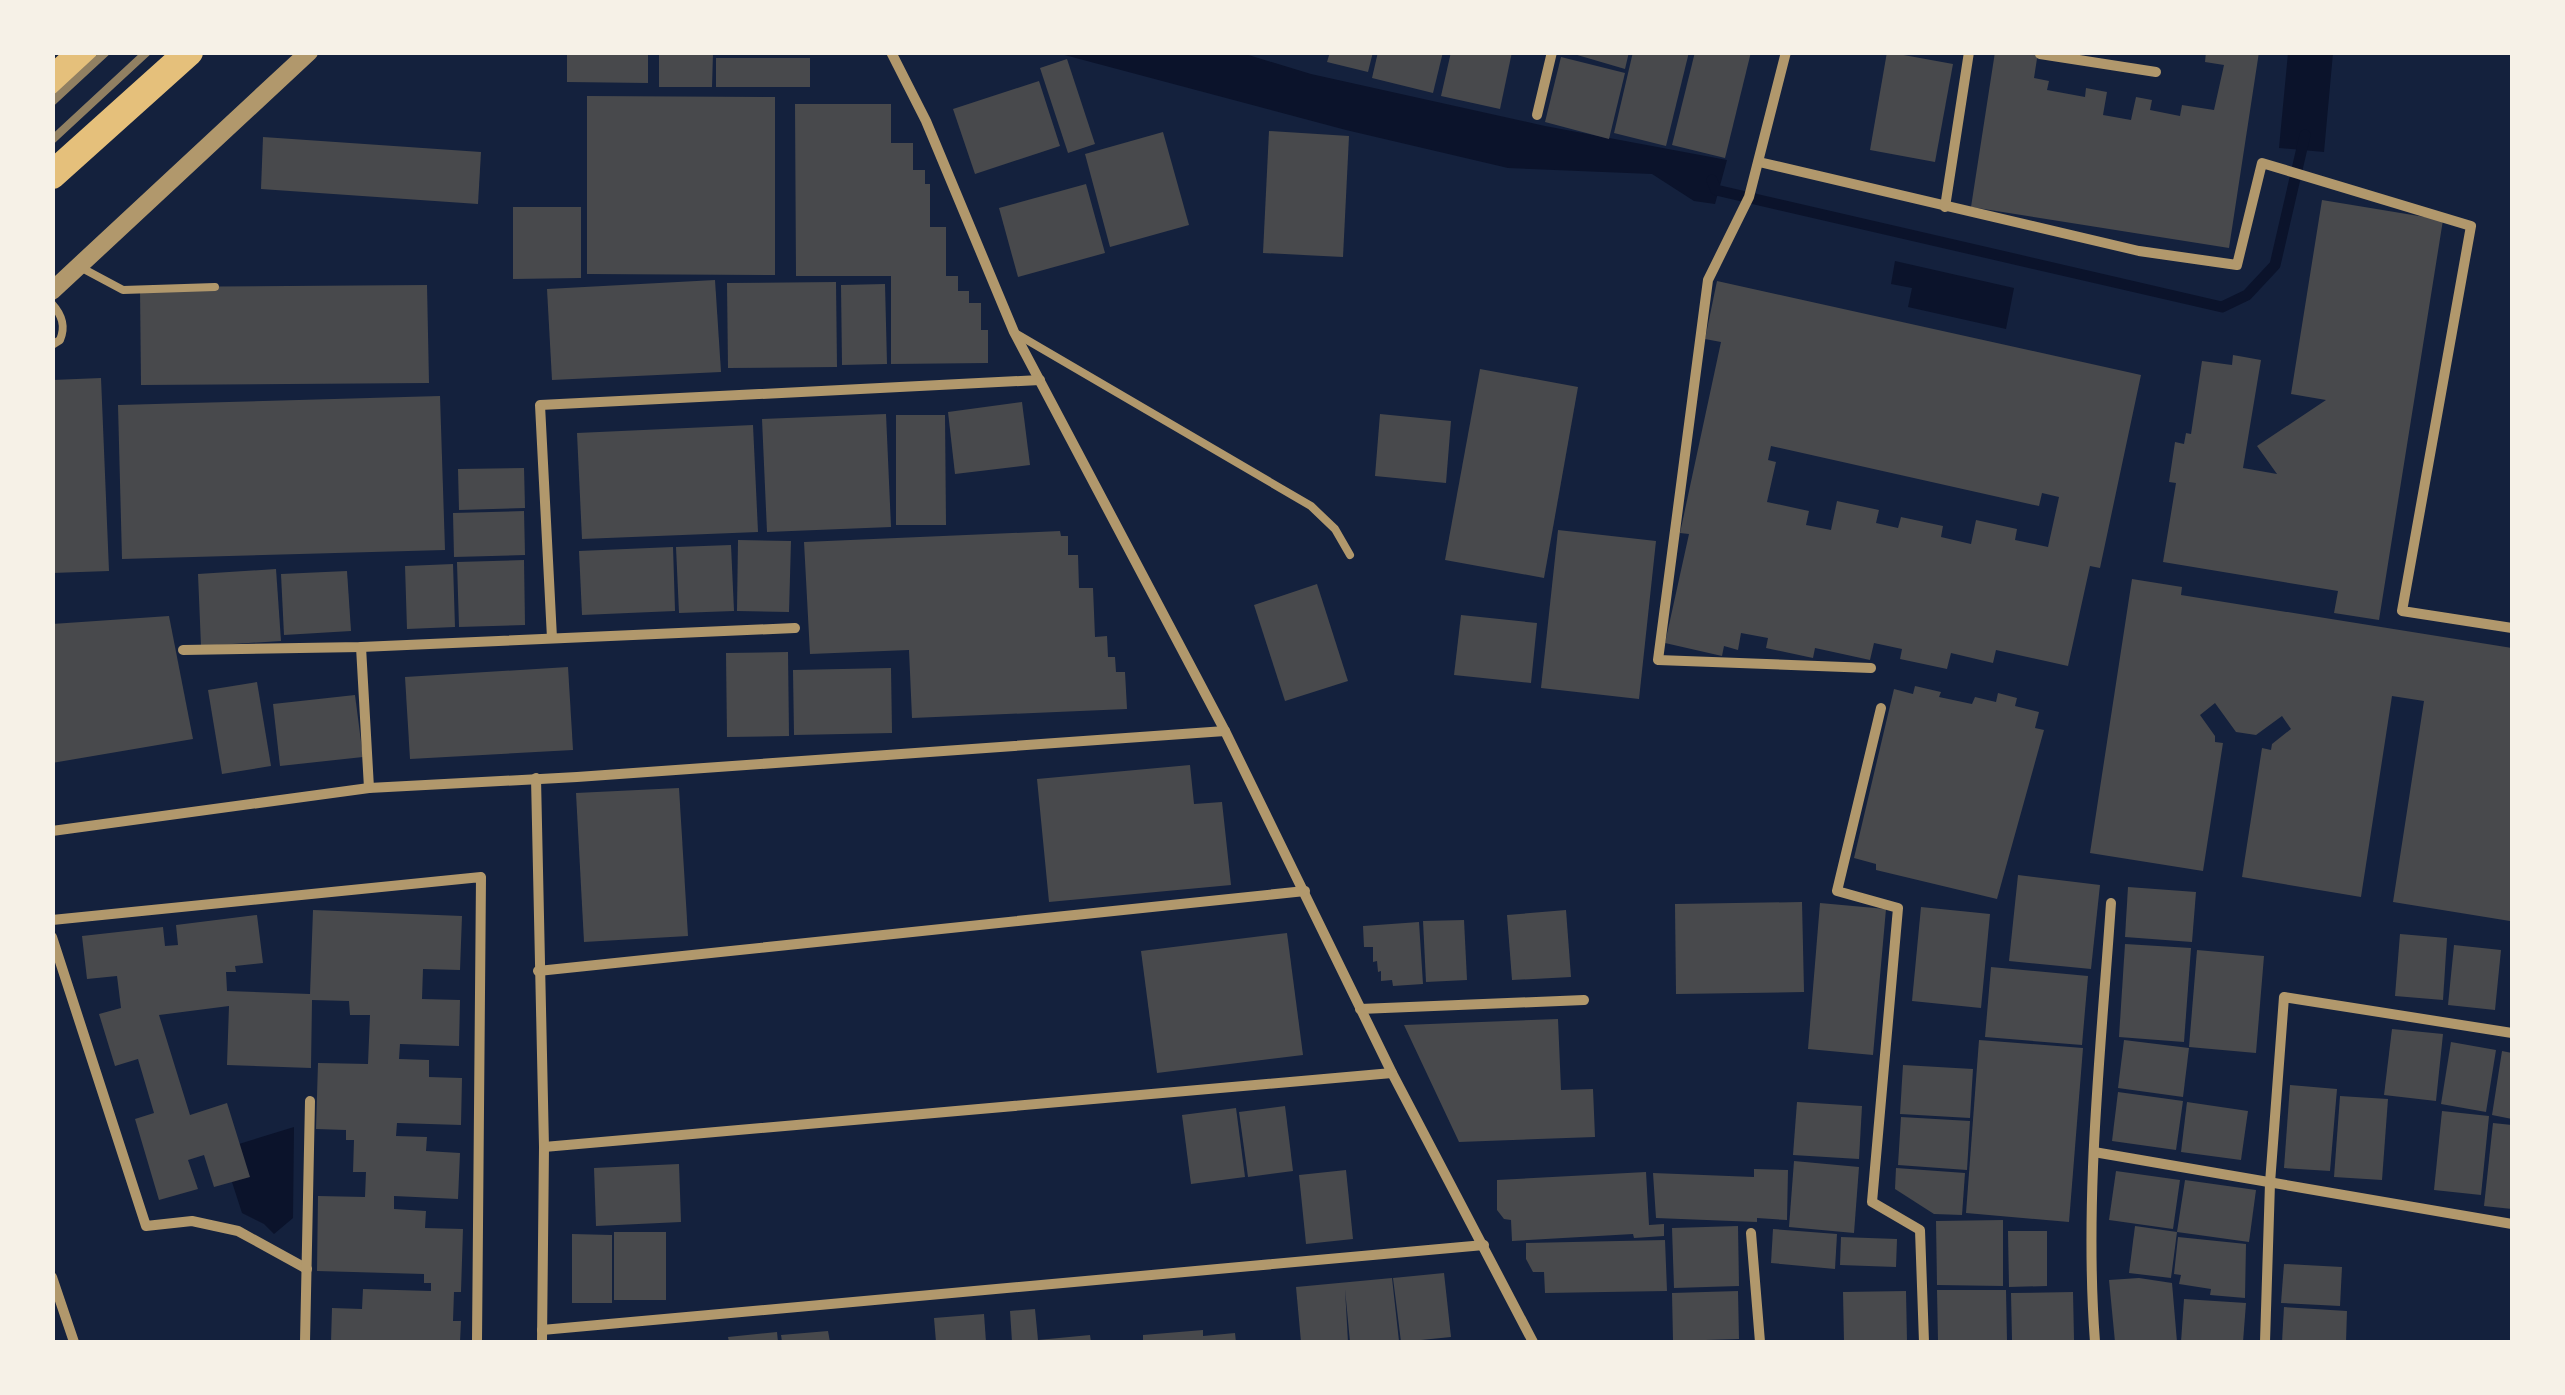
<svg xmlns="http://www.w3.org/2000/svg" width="2565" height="1395" viewBox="0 0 2565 1395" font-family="Roboto,sans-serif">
	<rect width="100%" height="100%" fill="#14213d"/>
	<g fill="#0b132b">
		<path d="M1057 53H1242L1311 74 1545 126 1727 160 1715 204 1694 201 1652 174 1508 168 1346 130Z"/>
		<path d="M2288 53H2333L2324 152 2279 148Z"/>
		<path d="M1895 261 2014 288 2006 329 1908 307 1912 288 1891 284Z"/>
		<path d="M294 1127 293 1218 274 1234 264 1224 242 1213 232 1182 239 1144Z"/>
	</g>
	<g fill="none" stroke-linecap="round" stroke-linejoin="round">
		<path stroke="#0b132b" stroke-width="11" d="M1712 180 1716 190 2222 307 2247 295 2275 265 2305 135"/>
	</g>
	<g fill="#48494c" fill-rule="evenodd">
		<path d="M567 52H648V83L567 82Z"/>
		<path d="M659 52 713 53 712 87H659Z"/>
		<path d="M1330 52H1373L1368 72 1327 62Z"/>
		<path d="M1378 52H1443L1433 93 1372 78Z"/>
		<path d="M1451 52H1512L1500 109 1441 96Z"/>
		<path d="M1567 52H1629L1625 69Z"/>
		<path d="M1633 52H1689L1666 146 1614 133Z"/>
		<path d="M1695 52H1751L1725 158 1672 145Z"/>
		<path d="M1887 52 1953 64 1935 162 1870 150Z"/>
		<path d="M1995 52H2038L2034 78 2049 81 2047 90 2085 97 2086 88 2107 92 2103 115 2131 120 2136 97 2152 100 2150 110 2180 116 2182 105 2214 110 2224 65 2205 62 2206 52H2259L2229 248 1971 207Z"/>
		<path d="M1561 57 1625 73 1609 139 1545 122Z"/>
		<rect x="716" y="58" width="94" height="29"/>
		<path d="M1067 59 1095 144 1068 153 1040 68Z"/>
		<path d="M1039 81 1060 146 975 174 953 109Z"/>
		<path d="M587 96 775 97V275L587 274Z"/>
		<path d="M795 104H891V143H913V170H925V184H930V227H946V276H958V291H969V303H981V330H988V363L891 364V276H796Z"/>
		<path d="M1269 131 1349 136 1343 257 1263 253Z"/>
		<path d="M1163 132 1189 225 1110 247 1085 154Z"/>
		<path d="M263 137 481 152 478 204 261 189Z"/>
		<path d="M1086 184 1105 253 1018 277 999 208Z"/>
		<path d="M2322 200 2443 220 2379 620 2334 613 2338 591 2163 562 2176 483 2169 482 2175 442 2184 444 2186 433 2191 434 2202 361 2232 365 2233 355 2261 360 2243 468 2277 474 2257 446 2326 400 2291 394Z"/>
		<path d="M513 207H581V278L513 279Z"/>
		<path d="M715 280 721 372 552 380 547 289Z"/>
		<path d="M1717 281 2141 375 2100 568 2090 566 2068 666 1996 650 1993 663 1951 653 1947 669 1900 659 1902 649 1874 643 1870 660 1815 648 1813 658 1766 648 1768 638 1741 633 1738 650 1724 646 1722 656 1665 643 1689 534 1680 533 1721 342 1705 339ZM1771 446 2039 506 2042 493 2059 497 2048 547 2015 540 2017 529 1976 520 1971 544 1941 537 1943 526 1901 517 1898 528 1876 523 1879 510 1837 501 1831 530 1806 525 1809 511 1767 502 1776 462 1768 460Z"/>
		<path d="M836 282 837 367 728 368 727 283Z"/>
		<path d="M885 284 887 364 842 365 841 285Z"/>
		<path d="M427 285 429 383 141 385 140 287Z"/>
		<path d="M1480 369 1578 387 1544 578 1445 560Z"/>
		<path d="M101 378 109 571 52 573V380Z"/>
		<path d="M440 396 445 550 122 559 118 405Z"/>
		<path d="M1022 402 1030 465 955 474 948 412Z"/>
		<path d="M886 414 891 527 767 532 762 419Z"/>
		<path d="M1380 414 1451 421 1446 483 1375 476Z"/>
		<path d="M896 415H945L946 525H896Z"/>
		<path d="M753 425 758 532 582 539 577 433Z"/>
		<path d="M524 468 525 508 459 510 458 469Z"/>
		<path d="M524 511 525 555 454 557 453 513Z"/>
		<path d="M1558 530 1656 541 1639 699 1541 688Z"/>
		<path d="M1060 531 1061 536H1068V555H1078L1079 588H1093L1095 637 1107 636 1108 657H1115L1116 672H1125L1127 709 912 718 909 650 810 654 804 542Z"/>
		<path d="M738 540 791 541 789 612 737 611Z"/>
		<path d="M731 545 734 611 679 613 676 547Z"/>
		<path d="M673 547 675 611 582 615 579 551Z"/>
		<path d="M524 560 525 625 459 627 457 562Z"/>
		<path d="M453 564 455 627 407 629 405 566Z"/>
		<path d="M276 569 281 641 201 646 198 574Z"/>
		<path d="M347 571 351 631 284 635 281 574Z"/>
		<path d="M2132 579 2182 587 2181 595 2512 648 2510 921 2393 902 2424 701 2392 696 2361 897 2242 877 2262 748 2271 750 2272 744 2291 729 2282 716 2256 735 2236 732 2215 703 2200 715 2215 736V742L2223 743 2203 871 2090 853Z"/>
		<path d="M1317 584 1348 681 1285 701 1254 605Z"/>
		<path d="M1461 615 1537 623 1531 683 1454 675Z"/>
		<path d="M169 616 193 739 52 763V624Z"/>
		<path d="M788 652 789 736 727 737 726 653Z"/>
		<path d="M568 667 573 750 410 759 405 677Z"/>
		<path d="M891 668 892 733 794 735 793 670Z"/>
		<path d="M257 682 271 766 222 774 208 690Z"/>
		<path d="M1915 686 1941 692 1939 697 1972 704 1975 697 1996 702 1998 693 2017 698 2015 706 2039 712 2035 728 2044 730 1997 899 1876 870V864L1854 858 1894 689 1913 694Z"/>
		<path d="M355 695 363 757 280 766 273 704Z"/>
		<path d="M1190 765 1194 804 1222 802 1231 885 1049 902 1037 779Z"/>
		<path d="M679 788 688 936 584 942 576 793Z"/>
		<path d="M2018 875 2100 885 2091 969 2009 961Z"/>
		<path d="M2128 887 2196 892 2192 942 2125 937Z"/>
		<path d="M1802 902 1804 992 1676 994 1675 904Z"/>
		<path d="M1820 903 1886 909 1873 1055 1808 1049Z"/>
		<path d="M1921 907 1990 914 1981 1008 1912 1001Z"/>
		<path d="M313 910 462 916 460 970 423 969 422 999 460 1000 459 1046 400 1044 399 1059 429 1060V1077L462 1078 461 1125 397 1123 396 1136 427 1137 426 1151 460 1153 458 1199 394 1196V1209L426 1211 425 1228 463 1229 461 1292H454L453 1321H461L460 1342H331L332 1308 362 1309 363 1289 431 1291V1283H424V1274L317 1271 318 1196 365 1197 366 1172H353L354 1140H346V1130L316 1129 318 1063 368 1064 370 1015H350L349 1001 312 1000 311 1068 227 1065 229 1006 159 1015 190 1115 227 1103 250 1177 214 1187 204 1155 188 1160 198 1189 159 1200 135 1119 154 1113 138 1059 115 1066 99 1014 121 1008 117 976 87 979 82 936 163 927 165 946 178 945 176 925 257 915 263 963 235 966 236 972H226L227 991 310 994Z"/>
		<path d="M1566 910 1571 977 1512 980 1507 915Z"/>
		<path d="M1464 920 1467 980 1426 982 1423 921Z"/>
		<path d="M1419 922 1423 984 1393 986 1392 980 1381 981V971L1378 972 1377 961 1373 962V947H1364L1363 926Z"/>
		<path d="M1287 933 1303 1055 1157 1073 1141 951Z"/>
		<path d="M2400 934 2447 938 2443 1000 2395 996Z"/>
		<path d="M2125 944 2191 948 2184 1042 2119 1037Z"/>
		<path d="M2454 945 2501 950 2495 1010 2448 1005Z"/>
		<path d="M2197 950 2264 956 2256 1053 2189 1047Z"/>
		<path d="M1991 967 2088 976 2082 1045 1985 1037Z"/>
		<path d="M1558 1019 1561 1090 1593 1089 1595 1137 1459 1142 1404 1025Z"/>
		<path d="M2392 1029 2443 1034 2436 1101 2384 1095Z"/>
		<path d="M1979 1040 2083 1048 2069 1222 1966 1213Z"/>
		<path d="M2124 1040 2189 1048 2183 1097 2118 1088Z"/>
		<path d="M2451 1042 2496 1050 2486 1112 2441 1104Z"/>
		<path d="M2502 1051 2512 1053V1119L2492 1115Z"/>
		<path d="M1903 1065 1973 1069 1970 1118 1900 1114Z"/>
		<path d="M2290 1085 2337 1089 2330 1171 2284 1168Z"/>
		<path d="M2118 1092 2183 1101 2176 1150 2112 1141Z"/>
		<path d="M2340 1096 2388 1099 2382 1180 2334 1177Z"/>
		<path d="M1797 1102 1862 1106 1859 1159 1793 1155Z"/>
		<path d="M2187 1102 2248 1111 2241 1160 2181 1152Z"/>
		<path d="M1285 1106 1293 1171 1248 1177 1239 1112Z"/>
		<path d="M1236 1108 1245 1177 1191 1184 1182 1115Z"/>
		<path d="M2442 1111 2489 1116 2481 1195 2434 1190Z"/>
		<path d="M1901 1117 1970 1121 1967 1170 1898 1165Z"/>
		<path d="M2493 1123 2512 1125V1209L2484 1206Z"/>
		<path d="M1794 1161 1859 1167 1854 1233 1789 1227Z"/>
		<path d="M679 1164 681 1222 596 1226 594 1168Z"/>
		<path d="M1896 1168 1965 1173 1962 1215 1934 1214 1895 1189Z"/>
		<path d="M1754 1169 1788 1170 1787 1220 1757 1218V1222L1656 1218 1653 1173 1754 1177Z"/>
		<path d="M1346 1170 1353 1239 1306 1244 1299 1175Z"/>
		<path d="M2116 1171 2180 1180 2173 1229 2109 1220Z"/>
		<path d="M1646 1172 1649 1225 1664 1224V1236L1634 1238 1633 1234 1512 1241 1511 1220 1504 1219 1497 1210V1180Z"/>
		<path d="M2185 1180 2256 1190 2249 1242 2177 1232Z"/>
		<path d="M2003 1220V1286L1937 1285 1936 1221Z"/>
		<path d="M1738 1226 1739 1286 1674 1288 1672 1228Z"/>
		<path d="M2135 1226 2177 1232 2171 1278 2129 1273Z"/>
		<path d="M1773 1229 1837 1234 1835 1269 1771 1263Z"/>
		<path d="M2008 1231H2047V1286L2009 1287Z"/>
		<rect x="614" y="1232" width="52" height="68"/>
		<path d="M572 1234 612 1235V1303H572Z"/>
		<path d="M1841 1237 1897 1239 1896 1267 1840 1265Z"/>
		<path d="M2178 1237 2246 1244 2245 1298 2210 1295 2211 1289 2179 1284 2181 1275 2174 1274Z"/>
		<path d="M1665 1240 1667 1291 1545 1293 1544 1272H1533L1526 1259V1243Z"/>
		<path d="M2284 1264 2342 1267 2340 1306 2281 1303Z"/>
		<path d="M1444 1273 1451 1337 1401 1342 1393 1278Z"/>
		<path d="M1392 1278 1399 1341 1350 1342 1345 1289 1348 1342H1301L1296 1287Z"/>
		<path d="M2139 1278 2172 1283 2177 1342H2115L2109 1280Z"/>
		<path d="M1937 1290H2006L2007 1341H1938Z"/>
		<path d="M1738 1291 1739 1339 1673 1341 1672 1293Z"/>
		<path d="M1906 1291 1907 1342H1844L1843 1292Z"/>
		<path d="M2073 1292 2074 1340H2012L2011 1293Z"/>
		<path d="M2184 1299 2246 1303 2243 1342H2181Z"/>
		<path d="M2284 1307 2347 1311 2346 1342H2282Z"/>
		<path d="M1035 1309 1038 1340 1090 1335 1091 1342H1012L1010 1311Z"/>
		<path d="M984 1314 986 1342H936L934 1318Z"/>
		<path d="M1203 1330V1336L1235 1333 1236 1342H1143V1335Z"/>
		<path d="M828 1331 830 1342H782L781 1335Z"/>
		<path d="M777 1332 778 1342H729L728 1337Z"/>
	</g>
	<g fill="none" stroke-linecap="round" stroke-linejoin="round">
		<g stroke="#b1986c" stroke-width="8">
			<path d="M80 267 123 290 215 287"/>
			<path d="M52 304C62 315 66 326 60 340L52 345"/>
			<path d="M1015 333 1311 506 1335 529 1350 555"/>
		</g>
		<g stroke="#b1986c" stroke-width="10">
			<path d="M891 52 926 121 1014 332 1225 731 1392 1073 1533 1342"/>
			<path d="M1786 52 1749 197 1708 280 1658 660 1871 668"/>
			<path d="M2040 54 2156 72"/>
			<path d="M1537 115 1552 52"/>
			<path d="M1759 162 2139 251 2237 265 2262 163 2471 226 2402 611 2512 628"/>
			<path d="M1945 207 1969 52"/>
			<path d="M552 638 540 405 1040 380"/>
			<path d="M361 647 369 788"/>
			<path d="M183 650 361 647 795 628"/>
			<path d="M1881 708 1837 891 1898 908 1872 1202 1920 1230 1924 1342"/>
			<path d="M536 778 544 1147 542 1342"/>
			<path d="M52 831 369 788 577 777 1225 731"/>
			<path d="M52 920 481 877 477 1342"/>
			<path d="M52 937 146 1226 192 1221 238 1231 307 1269"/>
			<path d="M538 971 1305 891"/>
			<path d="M1360 1009 1584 1000"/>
			<path d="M544 1147 1392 1073"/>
			<path d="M2094 1152 2512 1224"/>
			<path d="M1751 1233 1760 1342"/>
			<path d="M52 1277 74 1342"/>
			<path d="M542 1330 1484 1245"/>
			<path d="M305 1342 310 1101"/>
			<path d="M2095 1342C2084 1197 2101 1049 2111 903"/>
			<path d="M2265 1342 2270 1183 2284 997 2512 1033"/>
		</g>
		<path stroke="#b1986c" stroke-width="18" d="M52 291 309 52"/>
		<g stroke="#e5c07b" stroke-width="28">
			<path d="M52 80 83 52"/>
			<path d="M52 175 189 52"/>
		</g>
		<g stroke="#918062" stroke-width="8">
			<path d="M52 102 106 52"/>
			<path d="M52 140 147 52"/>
		</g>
	</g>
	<rect width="2565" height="1395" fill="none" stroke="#f6f1e7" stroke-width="110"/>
</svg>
